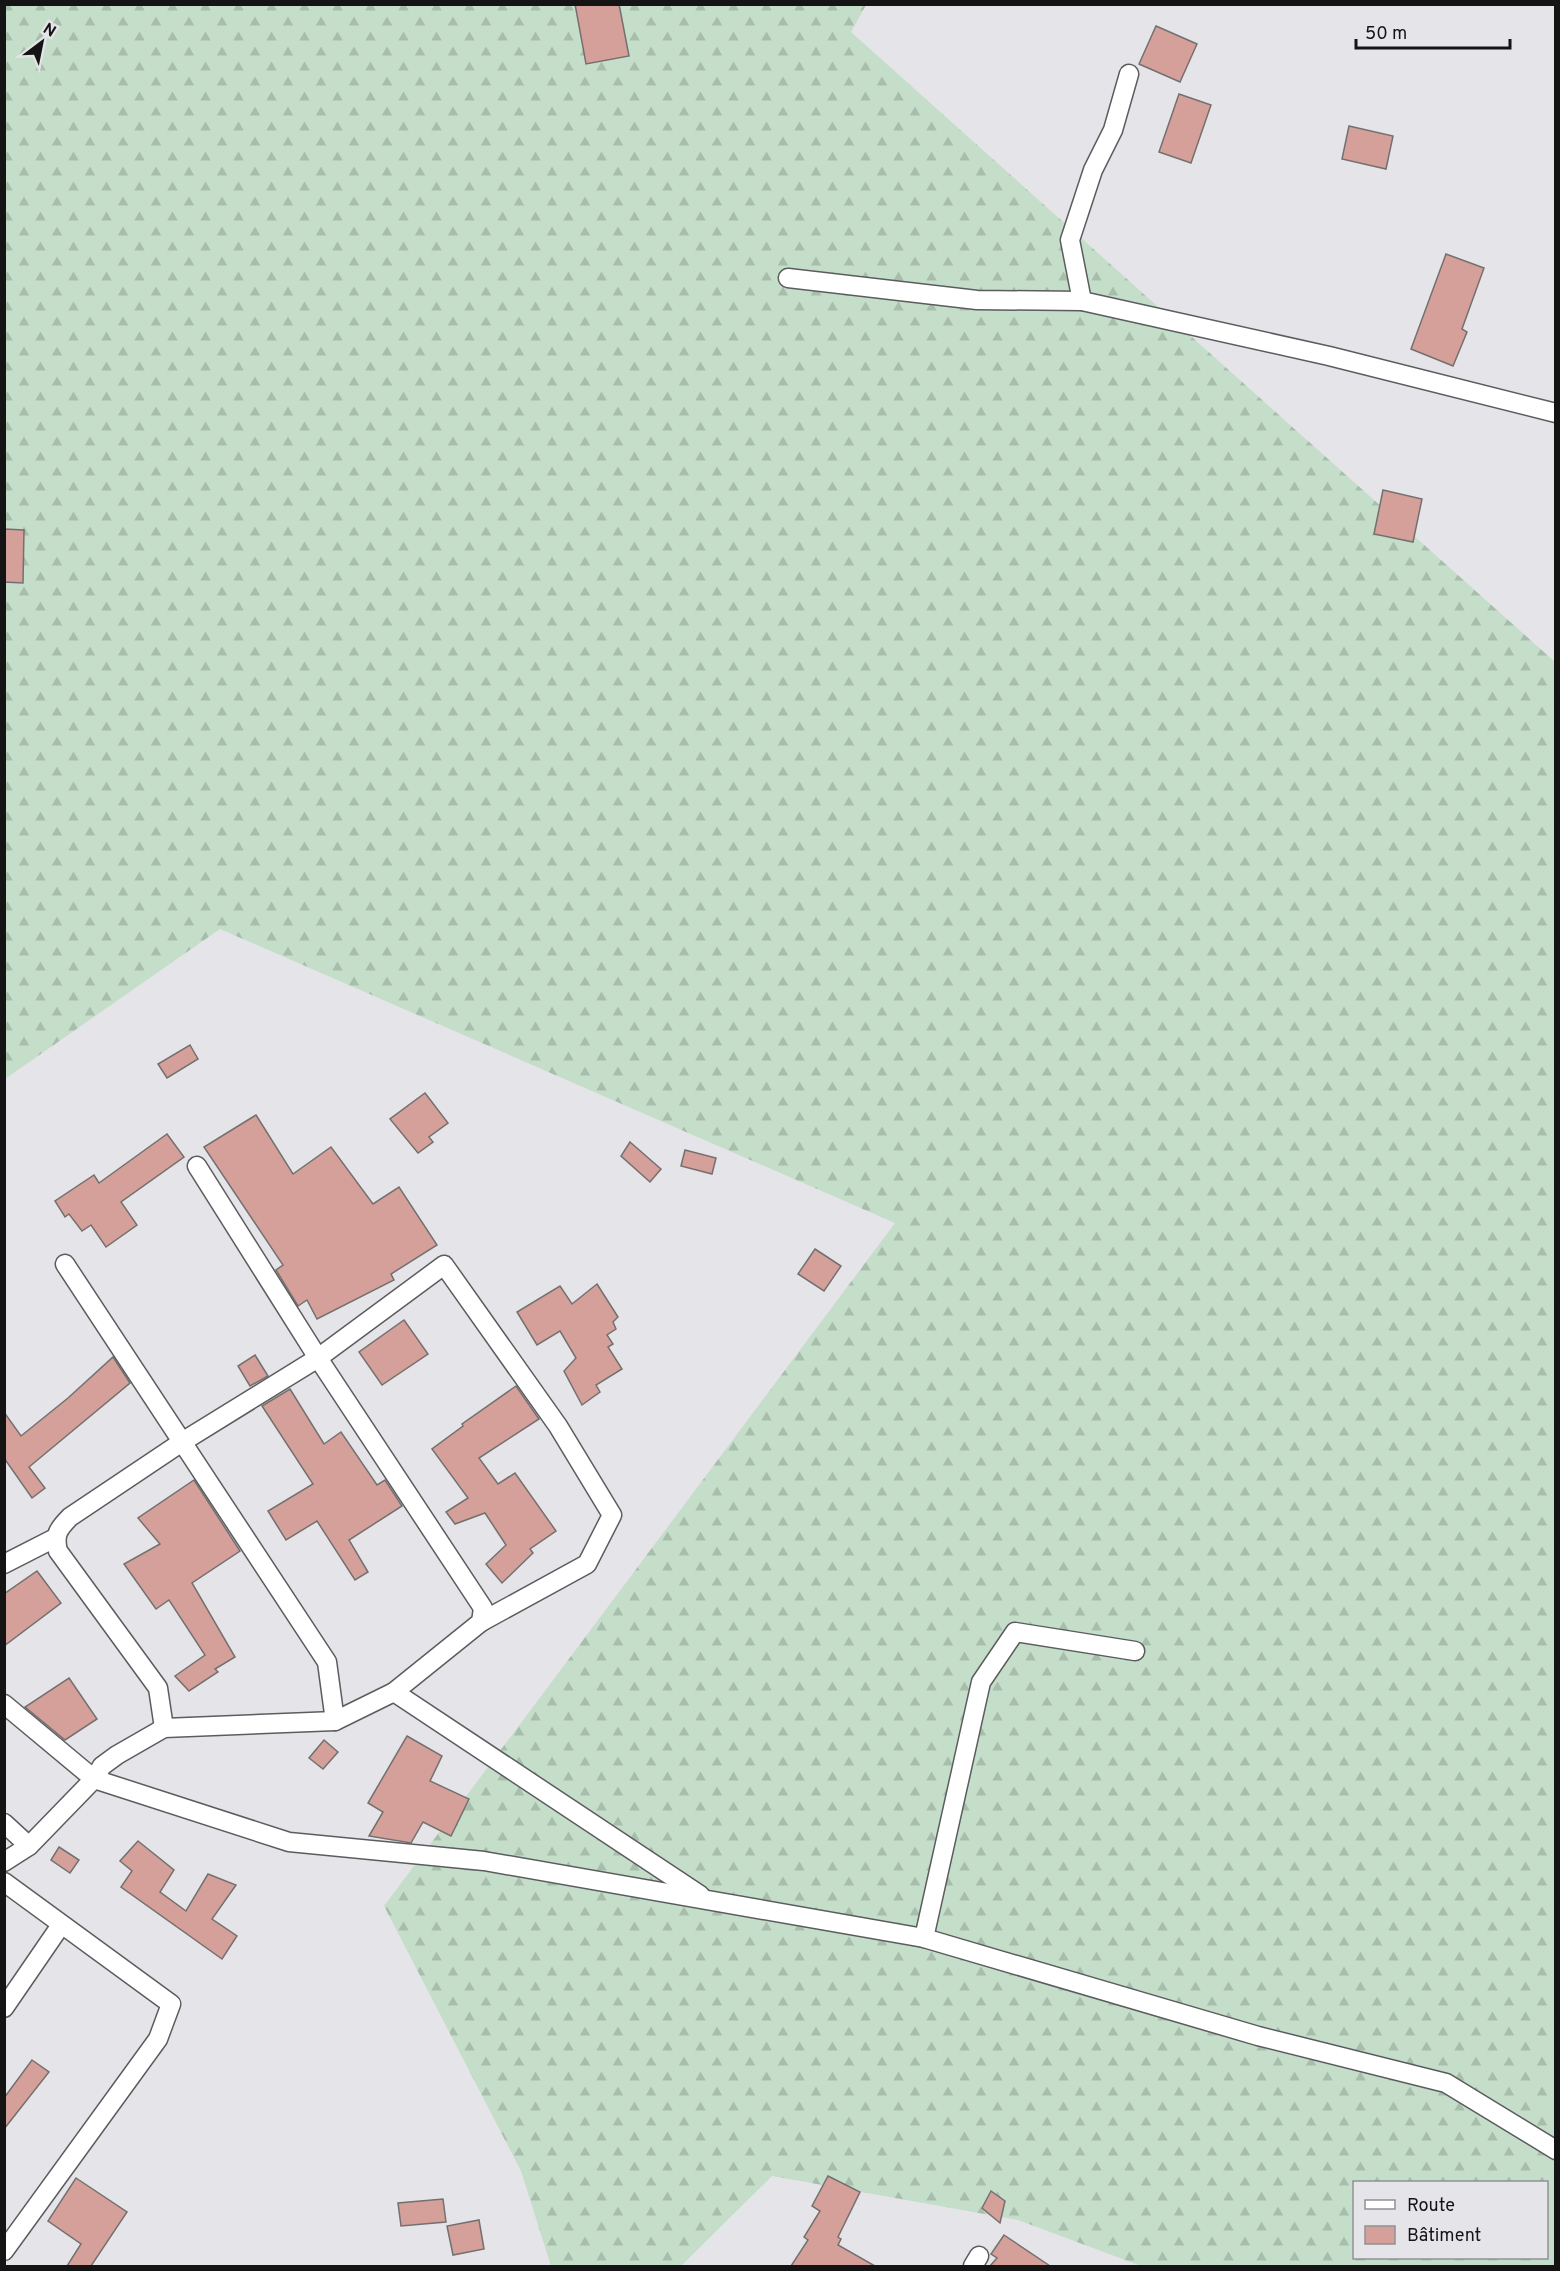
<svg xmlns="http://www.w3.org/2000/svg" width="1560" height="2271" viewBox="0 0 1560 2271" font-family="Overpass,sans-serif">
	<defs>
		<pattern id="forest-firs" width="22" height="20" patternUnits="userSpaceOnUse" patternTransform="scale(1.5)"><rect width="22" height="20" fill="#c5dec9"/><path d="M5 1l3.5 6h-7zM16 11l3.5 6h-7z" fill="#a8beac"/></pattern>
	</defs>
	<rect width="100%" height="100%" fill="#e5e5e9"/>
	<path fill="url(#forest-firs)" fill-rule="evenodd" d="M5 5H866L851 32 1555 662V2266H1141L1018 2220 772 2176 681 2266H551L521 2171 384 1906 895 1223 220 929 5 1079ZM1354 2182H1546V2258H1354Z"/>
	<g fill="#d4a099" stroke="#747070" stroke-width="1.5">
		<path d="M575 4H619L629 56 586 64Z"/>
		<path d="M1156 26 1197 44 1180 82 1139 64Z"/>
		<path d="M1179 94 1211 105 1191 163 1159 152Z"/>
		<path d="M1349 126 1393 136 1386 169 1342 159Z"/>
		<path d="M1446 254 1484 268 1462 329 1467 332 1453 366 1411 349Z"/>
		<path d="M1383 490 1422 499 1413 542 1374 534Z"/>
		<path d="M4 529 24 530 23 583 4 582Z"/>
		<path d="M190 1045 198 1059 167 1078 158 1064Z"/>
		<path d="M425 1093 448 1123 429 1137 433 1142 418 1153 390 1119Z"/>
		<path d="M256 1115 293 1174 331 1147 373 1204 399 1187 437 1245 391 1274 394 1280 317 1319 307 1300 298 1306 276 1270 283 1265 204 1147Z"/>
		<path d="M167 1134 184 1157 121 1202 137 1225 106 1247 91 1225 82 1231 69 1214 65 1217 55 1201 94 1175 99 1183Z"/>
		<path d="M630 1142 661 1169 650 1182 621 1156Z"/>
		<path d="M685 1150 716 1158 712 1174 681 1166Z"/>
		<path d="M815 1249 841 1266 824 1291 798 1274Z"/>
		<path d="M597 1284 618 1317 613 1322 616 1329 607 1335 613 1344 608 1347 622 1369 596 1385 600 1392 582 1405 564 1371 576 1358 560 1331 537 1345 517 1312 560 1286 572 1304Z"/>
		<path d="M404 1320 428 1354 382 1385 359 1352Z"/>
		<path d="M255 1355 268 1376 250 1386 238 1366Z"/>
		<path d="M113 1357 130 1383 29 1467 45 1488 32 1498 4 1458V1412L21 1436 68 1398Z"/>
		<path d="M516 1386 539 1419 479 1458 498 1484 515 1473 556 1531 530 1549 533 1553 502 1583 486 1564 506 1545 485 1513 455 1524 446 1512 468 1498 432 1449 463 1426 462 1424Z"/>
		<path d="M290 1389 324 1444 341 1432 377 1485 385 1480 402 1506 349 1540 368 1572 355 1580 317 1521 286 1540 268 1511 313 1484 262 1406Z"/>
		<path d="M194 1480 240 1551 192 1583 235 1657 215 1669 218 1672 189 1691 175 1676 205 1655 169 1600 156 1609 124 1564 160 1544 138 1518Z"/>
		<path d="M37 1571 61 1603 4 1646V1594Z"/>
		<path d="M69 1678 97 1719 65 1740 25 1707Z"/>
		<path d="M407 1736 442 1756 430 1781 469 1799 451 1836 423 1822 411 1843 369 1836 383 1812 368 1803Z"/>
		<path d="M324 1740 338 1752 323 1769 309 1758Z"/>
		<path d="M138 1841 174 1870 160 1892 186 1911 208 1874 236 1885 212 1919 237 1936 222 1959 121 1887 132 1871 120 1861Z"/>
		<path d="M59 1847 79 1860 70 1873 51 1860Z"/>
		<path d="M32 2060 49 2072 4 2129V2098Z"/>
		<path d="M828 2176 860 2192 838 2237 841 2239 838 2245 875 2266H791L808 2240 804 2237 820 2211 812 2206Z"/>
		<path d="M76 2178 127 2212 91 2266H67L81 2244 48 2221Z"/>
		<path d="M991 2191 1005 2201 1000 2223 982 2208Z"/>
		<path d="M443 2199 446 2222 401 2226 398 2203Z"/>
		<path d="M479 2220 484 2249 453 2255 447 2226Z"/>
		<path d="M1004 2235 1050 2266H990L997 2258 991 2254Z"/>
	</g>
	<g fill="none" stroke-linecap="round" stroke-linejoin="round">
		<defs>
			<g id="minor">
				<path d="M788 278 977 300 1082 301 1329 356 1556 413"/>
				<path d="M1082 301 1070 240 1093 170 1113 130 1129 74"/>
				<path d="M65 1264 327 1662 335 1721"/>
				<path d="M4 1564 55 1538"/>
				<path d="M394 1692 700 1895"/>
				<path d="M4 1704 94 1779 289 1842 484 1861 924 1938 1258 2036 1446 2083 1556 2150"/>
				<path d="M164 1728 158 1688 58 1551C54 1535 58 1529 70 1517L182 1442 318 1358 444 1265 558 1426 612 1515 587 1564 481 1622"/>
				<path d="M4 1823 29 1846"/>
				<path d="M4 1862 29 1846 94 1779 102 1766 117 1755 164 1728 335 1721 394 1692 481 1622 483 1608 318 1358 197 1166"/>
				<path d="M4 1882 171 2004 158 2039 4 2251"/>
				<path d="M924 1938 981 1682 1015 1632 1135 1651"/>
				<path d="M4 2008 61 1925"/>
				<path d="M973 2266 979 2256"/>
			</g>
		</defs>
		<use href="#minor" stroke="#5b5c5e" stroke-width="21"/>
		<use href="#minor" stroke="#fff" stroke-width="18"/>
	</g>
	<rect width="1560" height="2271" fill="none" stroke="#141415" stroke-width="12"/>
	<rect x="1353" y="2181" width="195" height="78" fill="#e5e5e9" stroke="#919194" stroke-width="1.5"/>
	<rect x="1365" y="2200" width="30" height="9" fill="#ffffff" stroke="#919194" stroke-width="1.5"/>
	<text x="1407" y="2211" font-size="18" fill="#141415">Route</text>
	<rect x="1365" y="2226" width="30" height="18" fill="#d4a099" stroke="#919194" stroke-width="1.5"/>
	<text x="1407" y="2241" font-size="18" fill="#141415">Bâtiment</text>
	<g transform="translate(42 42) rotate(32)" stroke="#e5e5e9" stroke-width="4.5" paint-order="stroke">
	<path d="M0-4.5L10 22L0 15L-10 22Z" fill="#141415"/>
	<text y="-9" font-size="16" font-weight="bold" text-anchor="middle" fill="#141415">N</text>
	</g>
	<path d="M1356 39v9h154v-9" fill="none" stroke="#141415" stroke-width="3"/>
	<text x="1365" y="39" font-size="18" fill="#141415" stroke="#e5e5e9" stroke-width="4.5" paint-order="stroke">50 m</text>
</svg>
